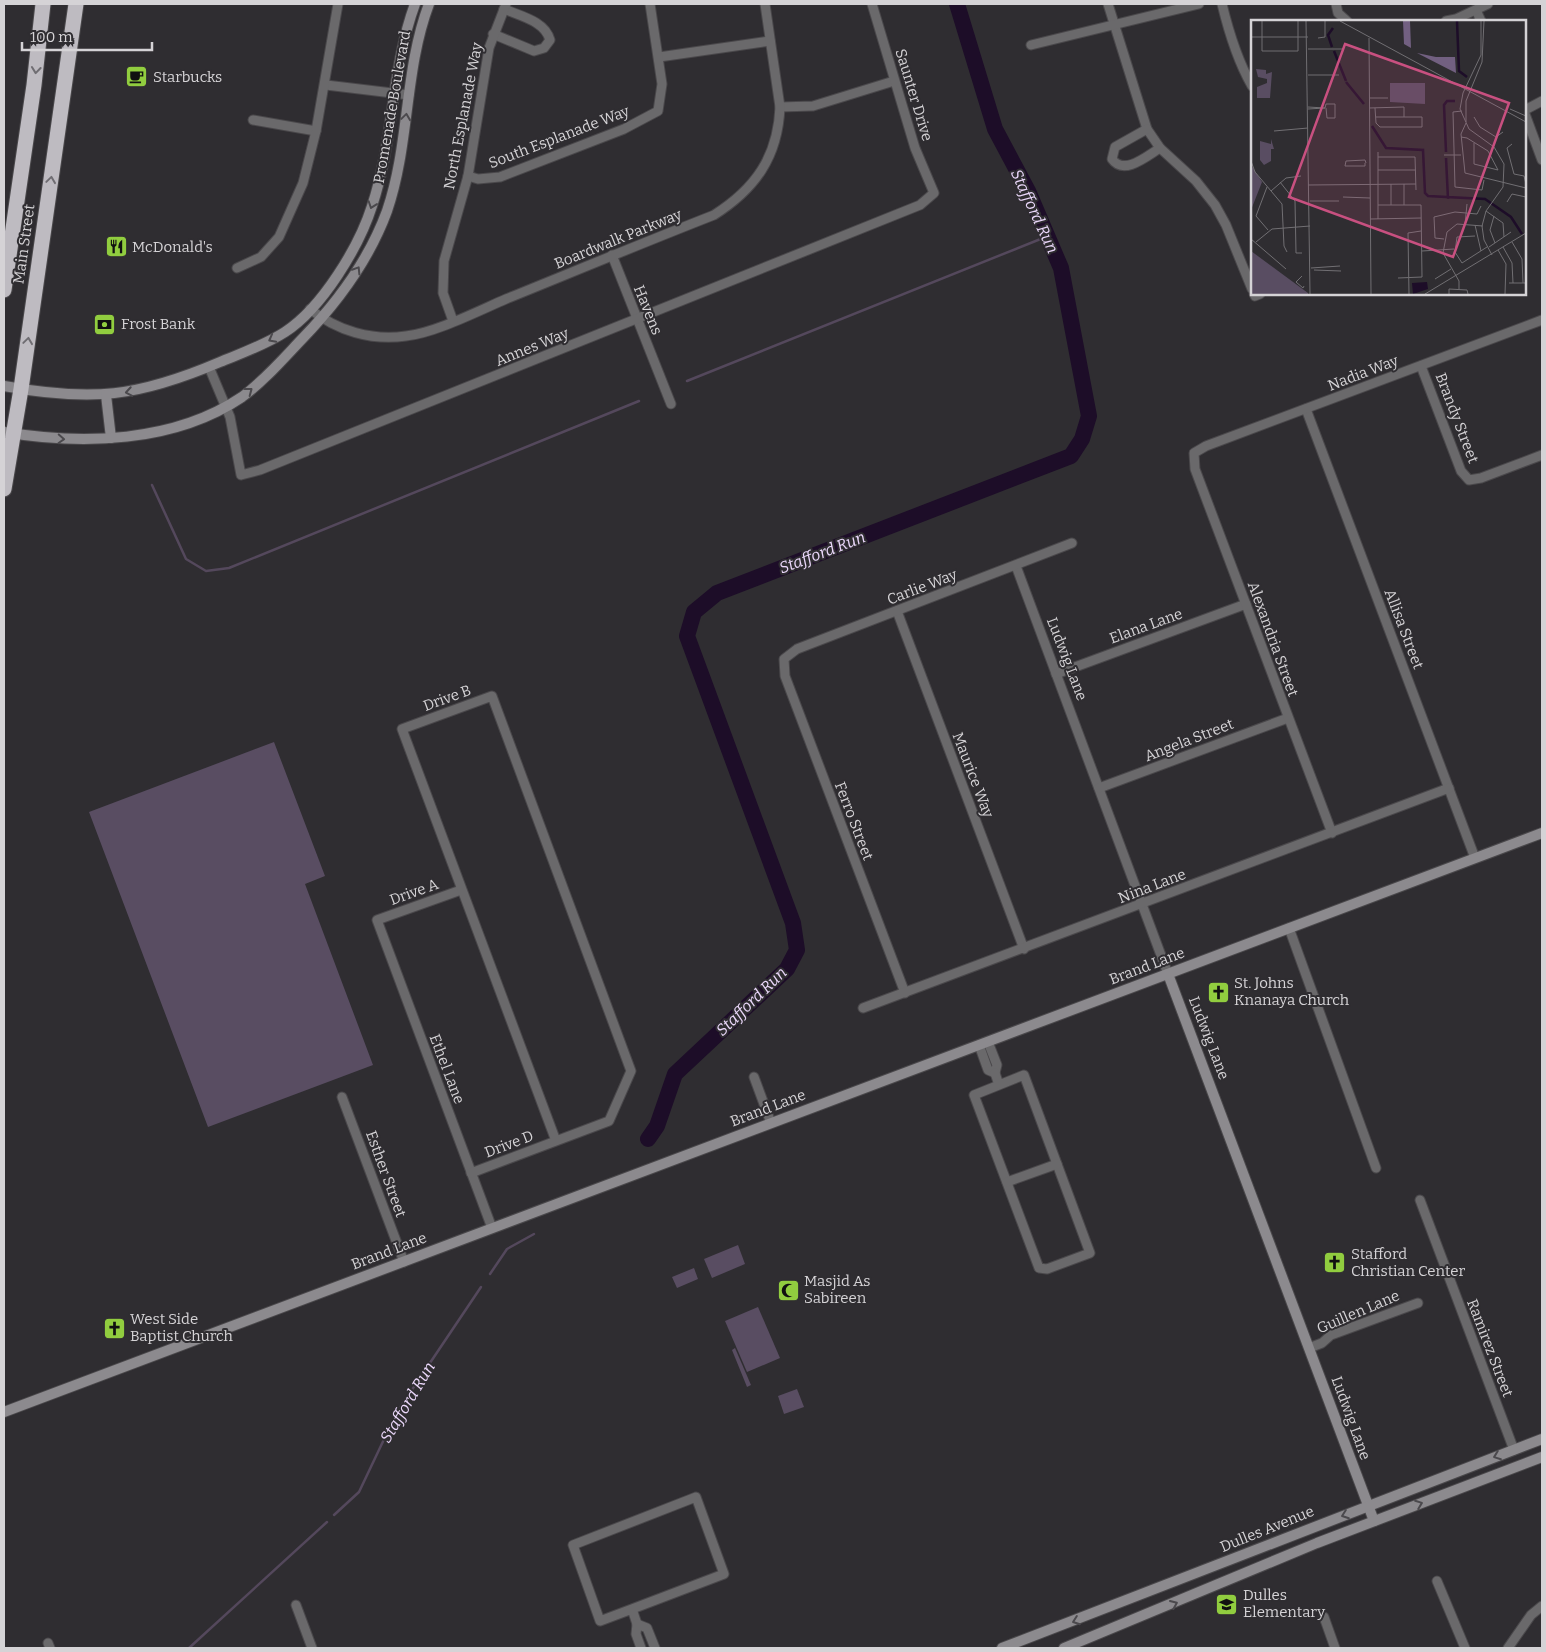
<svg xmlns="http://www.w3.org/2000/svg" width="1546" height="1652" viewBox="0 0 1546 1652" font-family="Bitter,serif">
	<rect width="100%" height="100%" fill="#2f2d31"/>
	<g fill="#594d62">
		<path d="M274 742 325 876 305 884 373 1065 208 1127 89 812Z"/>
		<path d="M738 1245 745 1264 712 1278 704 1259Z"/>
		<path d="M694 1268 698 1279 677 1288 672 1277Z"/>
		<path d="M758 1307 780 1358 747 1372 725 1321Z"/>
		<path d="M735 1348 751 1385 747 1387 732 1350Z"/>
		<path d="M797 1389 804 1407 784 1414 778 1396Z"/>
	</g>
	<g fill="none" stroke-linecap="round" stroke-linejoin="round">
		<g stroke="#54485c" stroke-width="2.5">
			<path d="M687 381 1048 236"/>
			<path d="M152 485 186 559 206 571 229 568 639 401"/>
			<path d="M490 1274 507 1249 534 1234"/>
			<path d="M334 1515 359 1492 397 1412 481 1287"/>
			<path d="M189 1648 327 1522"/>
		</g>
		<path stroke="#1d0d28" stroke-width="16" d="M648 1139 657 1126 675 1074 787 969 797 950 793 923 687 636 694 612 717 593 1071 456 1082 439 1089 416 1061 268 1028 191 995 129 957 4"/>
		<defs>
			<g id="street">
				<path d="M1108 4 1147 129 1160 148 1196 181 1215 205 1226 225 1252 289"/>
				<path d="M1222 4C1229 33 1237 60 1252 86"/>
				<path d="M1336 4 1338 13 1347 21"/>
				<path d="M1476 10 1481 21"/>
				<path d="M1446 21 1456 19 1488 4"/>
				<path d="M493 34 534 51 544 48 550 40C545 21 520 16 504 9"/>
				<path d="M1031 45 1199 4"/>
				<path d="M659 57 770 41"/>
				<path d="M326 85 409 95"/>
				<path d="M780 107 813 106 894 81"/>
				<path d="M1525 110 1542 101"/>
				<path d="M1525 114 1542 160"/>
				<path d="M253 120 316 131"/>
				<path d="M1147 129 1115 147 1112 159C1124 176 1147 156 1160 148"/>
				<path d="M468 176 478 179 500 177 624 129 658 111 662 84 650 4"/>
				<path d="M612 255 671 404"/>
				<path d="M237 268 261 257 279 237 303 183 316 131 338 4"/>
				<path d="M1254 294 1255 296 1260 294"/>
				<path d="M310 309C337 331 372 341 406 336 435 333 478 311 506 299 575 271 645 242 714 215 755 189 778 157 780 107L765 4"/>
				<path d="M453 321 443 293 444 261 468 176 489 48 506 4"/>
				<path d="M1421 366 1461 471 1469 480 1481 478 1542 455"/>
				<path d="M209 367 230 417 241 475 260 470 920 205 934 193 915 148 872 4"/>
				<path d="M1306 409 1475 858"/>
				<path d="M1016 566 1168 974"/>
				<path d="M897 611 1024 949"/>
				<path d="M1056 674 1246 604"/>
				<path d="M1099 788 1288 718"/>
				<path d="M1332 833 1195 469 1194 453 1206 446 1542 320"/>
				<path d="M461 890 377 920 492 1228"/>
				<path d="M1289 928 1376 1168"/>
				<path d="M905 993 785 676 784 659 797 649 1072 543"/>
				<path d="M863 1008 1449 788"/>
				<path d="M979 1045 988 1070 995 1073 997 1065 988 1042"/>
				<path d="M995 1073 999 1085 974 1095 1039 1268 1047 1269 1090 1253 1024 1075 999 1085"/>
				<path d="M754 1077 771 1123"/>
				<path d="M342 1097 404 1262"/>
				<path d="M471 1173 609 1121 631 1071 492 696 402 729 556 1141"/>
				<path d="M1007 1182 1057 1164"/>
				<path d="M1420 1200 1514 1450"/>
				<path d="M1309 1348 1322 1343 1331 1335 1418 1303"/>
				<path d="M1437 1581 1465 1648"/>
				<path d="M296 1605 312 1648"/>
				<path d="M632 1609 724 1574 696 1497 573 1545 600 1621 632 1609 637 1624"/>
				<path d="M1324 1617 1335 1648"/>
				<path d="M48 1643 50 1648"/>
				<path d="M641 1648 636 1634 637 1624 647 1628 655 1648"/>
				<path d="M1508 1648 1531 1615 1542 1606"/>
			</g>
			<g id="secondary">
				<path d="M4 386C92 402 138 397 220 362 242 353 265 345 285 332 322 308 359 247 372 206 394 140 391 69 415 4"/>
				<path d="M106 395 111 438"/>
				<path d="M4 432C82 445 174 443 242 397 264 381 283 359 302 339 337 303 369 260 387 211 410 144 404 70 429 4"/>
				<path d="M1168 974 1374 1521"/>
				<path d="M4 1412 1542 833"/>
				<path d="M1002 1648 1542 1439"/>
				<path d="M1064 1648 1317 1543 1542 1457"/>
			</g>
			<g id="highway">
				<path d="M4 290 34 85 43 4"/>
				<path d="M4 489 21 389 76 4"/>
			</g>
		</defs>
		<use href="#street" stroke="#4a484b" stroke-width="11"/>
		<use href="#secondary" stroke="#4a484b" stroke-width="12"/>
		<use href="#highway" stroke="#4a484b" stroke-width="17"/>
		<use href="#street" stroke="#6a696b" stroke-width="9"/>
		<use href="#secondary" stroke="#8c8a8e" stroke-width="10"/>
		<use href="#highway" stroke="#bebbc1" stroke-width="15"/>
	</g>
	<defs><path id="oneway-chevron" d="M-2-3.5L2.5 0L-2 3.5" fill="none" stroke-width="1.6" stroke-linecap="round" stroke-linejoin="round" transform="scale(1.25)"/></defs>
	<g stroke="#6f6d72">
		<use href="#oneway-chevron" transform="translate(36 70) rotate(96)"/>
		<use href="#oneway-chevron" transform="translate(51 180) rotate(-82)"/>
		<use href="#oneway-chevron" transform="translate(28 341) rotate(-82)"/>
	</g>
	<g stroke="#4b494d">
		<use href="#oneway-chevron" transform="translate(406 117) rotate(-82)"/>
		<use href="#oneway-chevron" transform="translate(372 205) rotate(109)"/>
		<use href="#oneway-chevron" transform="translate(357 270) rotate(-58)"/>
		<use href="#oneway-chevron" transform="translate(272 339) rotate(152)"/>
		<use href="#oneway-chevron" transform="translate(249 391) rotate(-37)"/>
		<use href="#oneway-chevron" transform="translate(129 392) rotate(170)"/>
		<use href="#oneway-chevron" transform="translate(61 439) rotate(3)"/>
		<use href="#oneway-chevron" transform="translate(1497 1456) rotate(159)"/>
		<use href="#oneway-chevron" transform="translate(1419 1504) rotate(-21)"/>
		<use href="#oneway-chevron" transform="translate(1345 1515) rotate(160)"/>
		<use href="#oneway-chevron" transform="translate(1174 1604) rotate(-23)"/>
		<use href="#oneway-chevron" transform="translate(1076 1621) rotate(160)"/>
	</g>
	<defs>
		<symbol id="cafe-square" viewBox="-11 -11 22 22"><rect x="-9" y="-9" width="18" height="18" rx="4" fill="#91cd3f" stroke="#2f2d31"/><path d="M-5.5-4.5H6V0H3Q3 3.5 0 3.5H-2.5Q-5.5 3.5-5.5 0ZM3-3.2v2h1.7v-2ZM-6 4.5H4V6H-6Z" fill="#111"/></symbol>
		<symbol id="restaurant-square" viewBox="-11 -11 22 22"><rect x="-9" y="-9" width="18" height="18" rx="4" fill="#91cd3f" stroke="#2f2d31"/><path d="M-5-6h1v4h1v-4h1v4h1v-4h1v5L-1.5 .5V6h-2V.5L-5-1ZM5-6V6H3V1.5H1.5Q1.5-4 5-6Z" fill="#111"/></symbol>
		<symbol id="bank-square" viewBox="-11 -11 22 22"><rect x="-9" y="-9" width="18" height="18" rx="4" fill="#91cd3f" stroke="#2f2d31"/><path d="M-6-4H6V4H-6ZM0-2.3a2.3 2.3 0 1 0 0 4.6a2.3 2.3 0 1 0 0-4.6Z" fill="#111"/></symbol>
		<symbol id="church-square" viewBox="-11 -11 22 22"><rect x="-9" y="-9" width="18" height="18" rx="4" fill="#91cd3f" stroke="#2f2d31"/><path d="M-1.2-6h2.4v3.5h3.3v2.4h-3.3V6h-2.4V-.1h-3.3v-2.4h3.3Z" fill="#111"/></symbol>
		<symbol id="mosque-square" viewBox="-11 -11 22 22"><rect x="-9" y="-9" width="18" height="18" rx="4" fill="#91cd3f" stroke="#2f2d31"/><path d="M3.5-4.9A6 6 0 1 0 3.5 4.9A5 5 0 1 1 3.5-4.9Z" fill="#111"/></symbol>
		<symbol id="school-square" viewBox="-11 -11 22 22"><rect x="-9" y="-9" width="18" height="18" rx="4" fill="#91cd3f" stroke="#2f2d31"/><path d="M0-5L7-2L0 1L-7-2ZM-4 1L0 2.5L4 1V4Q0 6-4 4Z" fill="#111"/></symbol>
	</defs>
	<g fill-rule="evenodd">
		<use href="#cafe-square" x="124" y="64" width="25" height="25"/>
		<use href="#restaurant-square" x="104" y="234" width="25" height="25"/>
		<use href="#bank-square" x="92" y="312" width="25" height="25"/>
		<use href="#church-square" x="1206" y="980" width="25" height="25"/>
		<use href="#church-square" x="1322" y="1250" width="25" height="25"/>
		<use href="#mosque-square" x="776" y="1278" width="25" height="25"/>
		<use href="#church-square" x="102" y="1316" width="25" height="25"/>
		<use href="#school-square" x="1214" y="1592" width="25" height="25"/>
	</g>
	<g text-anchor="middle" stroke-width="4" stroke-linejoin="round" paint-order="stroke">
		<g font-size="15" fill="#d5d3d6" stroke="#2f2d31" text-anchor="start">
			<text x="153" y="82">Starbucks</text>
			<text x="132" y="252">McDonald's</text>
			<text x="121" y="329">Frost Bank</text>
			<text x="1234" y="988">St. Johns<tspan x="1234" dy="17">Knanaya Church</tspan></text>
			<text x="1351" y="1259">Stafford<tspan x="1351" dy="17">Christian Center</tspan></text>
			<text x="804" y="1286">Masjid As<tspan x="804" dy="17">Sabireen</tspan></text>
			<text x="130" y="1324">West Side<tspan x="130" dy="17">Baptist Church</tspan></text>
			<text x="1243" y="1600">Dulles<tspan x="1243" dy="17">Elementary</tspan></text>
		</g>
		<g font-size="15" fill="#d5d3d6" stroke="#2f2d31">
			<text transform="translate(914 95) rotate(73)" y="5">Saunter Drive</text>
			<text transform="translate(392 107) rotate(-80)" y="5">Promenade Boulevard</text>
			<text transform="translate(463 116) rotate(-79)" y="5">North Esplanade Way</text>
			<text transform="translate(559 137) rotate(-21)" y="5">South Esplanade Way</text>
			<text transform="translate(618 239) rotate(-22)" y="5">Boardwalk Parkway</text>
			<text transform="translate(24 244) rotate(-82)" y="5">Main Street</text>
			<text transform="translate(648 310) rotate(68)" y="5">Havens</text>
			<text transform="translate(532 347) rotate(-22)" y="5">Annes Way</text>
			<text transform="translate(1363 373) rotate(-21)" y="5">Nadia Way</text>
			<text transform="translate(1457 418) rotate(69)" y="5">Brandy Street</text>
			<text transform="translate(922 587) rotate(-21)" y="5">Carlie Way</text>
			<text transform="translate(1146 626) rotate(-20)" y="5">Elana Lane</text>
			<text transform="translate(1404 629) rotate(69)" y="5">Allisa Street</text>
			<text transform="translate(1273 639) rotate(70)" y="5">Alexandria Street</text>
			<text transform="translate(1067 659) rotate(69)" y="5">Ludwig Lane</text>
			<text transform="translate(447 698) rotate(-20)" y="5">Drive B</text>
			<text transform="translate(1189 740) rotate(-21)" y="5">Angela Street</text>
			<text transform="translate(973 775) rotate(69)" y="5">Maurice Way</text>
			<text transform="translate(854 821) rotate(69)" y="5">Ferro Street</text>
			<text transform="translate(1152 886) rotate(-21)" y="5">Nina Lane</text>
			<text transform="translate(414 892) rotate(-20)" y="5">Drive A</text>
			<text transform="translate(1147 966) rotate(-21)" y="5">Brand Lane</text>
			<text transform="translate(1209 1038) rotate(69)" y="5">Ludwig Lane</text>
			<text transform="translate(447 1069) rotate(69)" y="5">Ethel Lane</text>
			<text transform="translate(768 1108) rotate(-21)" y="5">Brand Lane</text>
			<text transform="translate(509 1144) rotate(-21)" y="5">Drive D</text>
			<text transform="translate(386 1174) rotate(70)" y="5">Esther Street</text>
			<text transform="translate(389 1251) rotate(-21)" y="5">Brand Lane</text>
			<text transform="translate(1358 1312) rotate(-23)" y="5">Guillen Lane</text>
			<text transform="translate(1490 1348) rotate(69)" y="5">Ramirez Street</text>
			<text transform="translate(1351 1418) rotate(70)" y="5">Ludwig Lane</text>
			<text transform="translate(1267 1529) rotate(-22)" y="5">Dulles Avenue</text>
		</g>
		<g font-size="16" font-style="italic" fill="#ebd8fb" stroke="#2f2d31">
			<text transform="translate(1035 211) rotate(65)" y="6">Stafford Run</text>
			<text transform="translate(822 552) rotate(-21)" y="6">Stafford Run</text>
			<text transform="translate(751 1001) rotate(-44)" y="6">Stafford Run</text>
			<text transform="translate(407 1402) rotate(-59)" y="6">Stafford Run</text>
		</g>
	</g>
	<g transform="translate(1251 20)">
		<rect width="275" height="275" fill="#2f2d31"/>
		<path d="M5 49 15 50V54L21 52 19 78H6V67L16 63V59L7 57ZM139 63H174V84L139 82ZM20 119 23 129H20V141L13 145 9 140V121L20 124ZM0 145 11 162 0 190 1 163ZM0 231 57 273V274H0Z" fill="#594d62"/>
		<path d="M152 1H159L160 28 153 24ZM166 33 185 37H204L205 53Z" fill="#726081"/>
		<path d="M176 262 177 269 162 274 161 263Z" fill="#1d0d28"/>
		<path fill="none" stroke="#1d0d28" stroke-width="2.5" d="M206 1 208 51 216 57M81 27 77 15 82 8M83 31 95 61M95 62 113 84M121 106 135 128 172 130 174 173 177 176 234 179 260 197 271 214M195 132 193 85 196 81H204M195 138 197 179"/>
		<path fill="none" stroke="#716f73" stroke-width="1" d="M11 1V31H47V1M55 1 59 274M89 1 275 102M230 1V35L212 73 209 89 218 109 243 127 253 144 252 167 235 191 231 206 233 220 241 235M0 17H57M67 18 74 17V1M118 18 120 274M57 29H93M57 55H88M118 78H137M57 87 74 88 57 89M74 88 75 84H84V98H76L75 88M118 88 153 87V97M124 88 125 103 129 107H171V97H125M259 89 275 96M211 91 202 92 204 167 231 170 233 160M223 97 229 107 245 117 252 112M215 102V81L231 42 233 1M215 103 210 114 214 153 275 168M23 111 57 108M210 117 216 118 237 131 247 150 223 144V123M261 124 256 128 263 154 273 156 275 164M127 132V199M193 135H210M127 137H164L165 170M0 141 4 152 31 184 33 226 36 232M114 143V146H94L95 141 114 140 115 143M127 150H165M29 162 44 181 45 233H51M140 164V185M153 164V185M57 165 165 164M16 167 5 196 17 210M20 171 35 158 50 156M92 177 119 178M59 181H88M256 182 261 174 275 177M127 185H170L171 257 147 258M235 191 252 203 253 217M243 196 239 210 244 223M119 199 170 198M214 204 216 184M224 205 230 231M224 216 206 217 204 232 211 243 236 227M0 219 35 249M193 219 184 218 183 197 204 192 226 194 230 186M5 222 21 209 59 206M261 222 271 239 272 263M238 227 260 212M252 227 261 243 262 263M247 230 255 244 254 274M171 231 203 229M60 248 89 246M63 250 90 251M51 256 45 262 52 268 53 266M184 259 200 249M258 263H275M208 269V261L192 233 196 212 206 204 232 206M158 274 157 213 170 211M174 274 275 213M198 274V269L216 270 217 274"/>
		<path fill="#c85080" fill-opacity="0.15" stroke="#c85080" stroke-width="2.5" d="M94 24 258 83 202 237 38 177Z"/>
		<rect width="275" height="275" fill="none" stroke="#d5d3d6" stroke-width="2.5"/>
	</g>
	<rect width="1546" height="1652" fill="none" stroke="#d5d3d6" stroke-width="10"/>
	<path d="M22 42v8h130v-8" fill="none" stroke="#d5d3d6" stroke-width="2.5"/>
	<text x="30" y="42" font-size="15" fill="#d5d3d6" stroke="#2f2d31" stroke-width="4" paint-order="stroke">100 m</text>
</svg>
